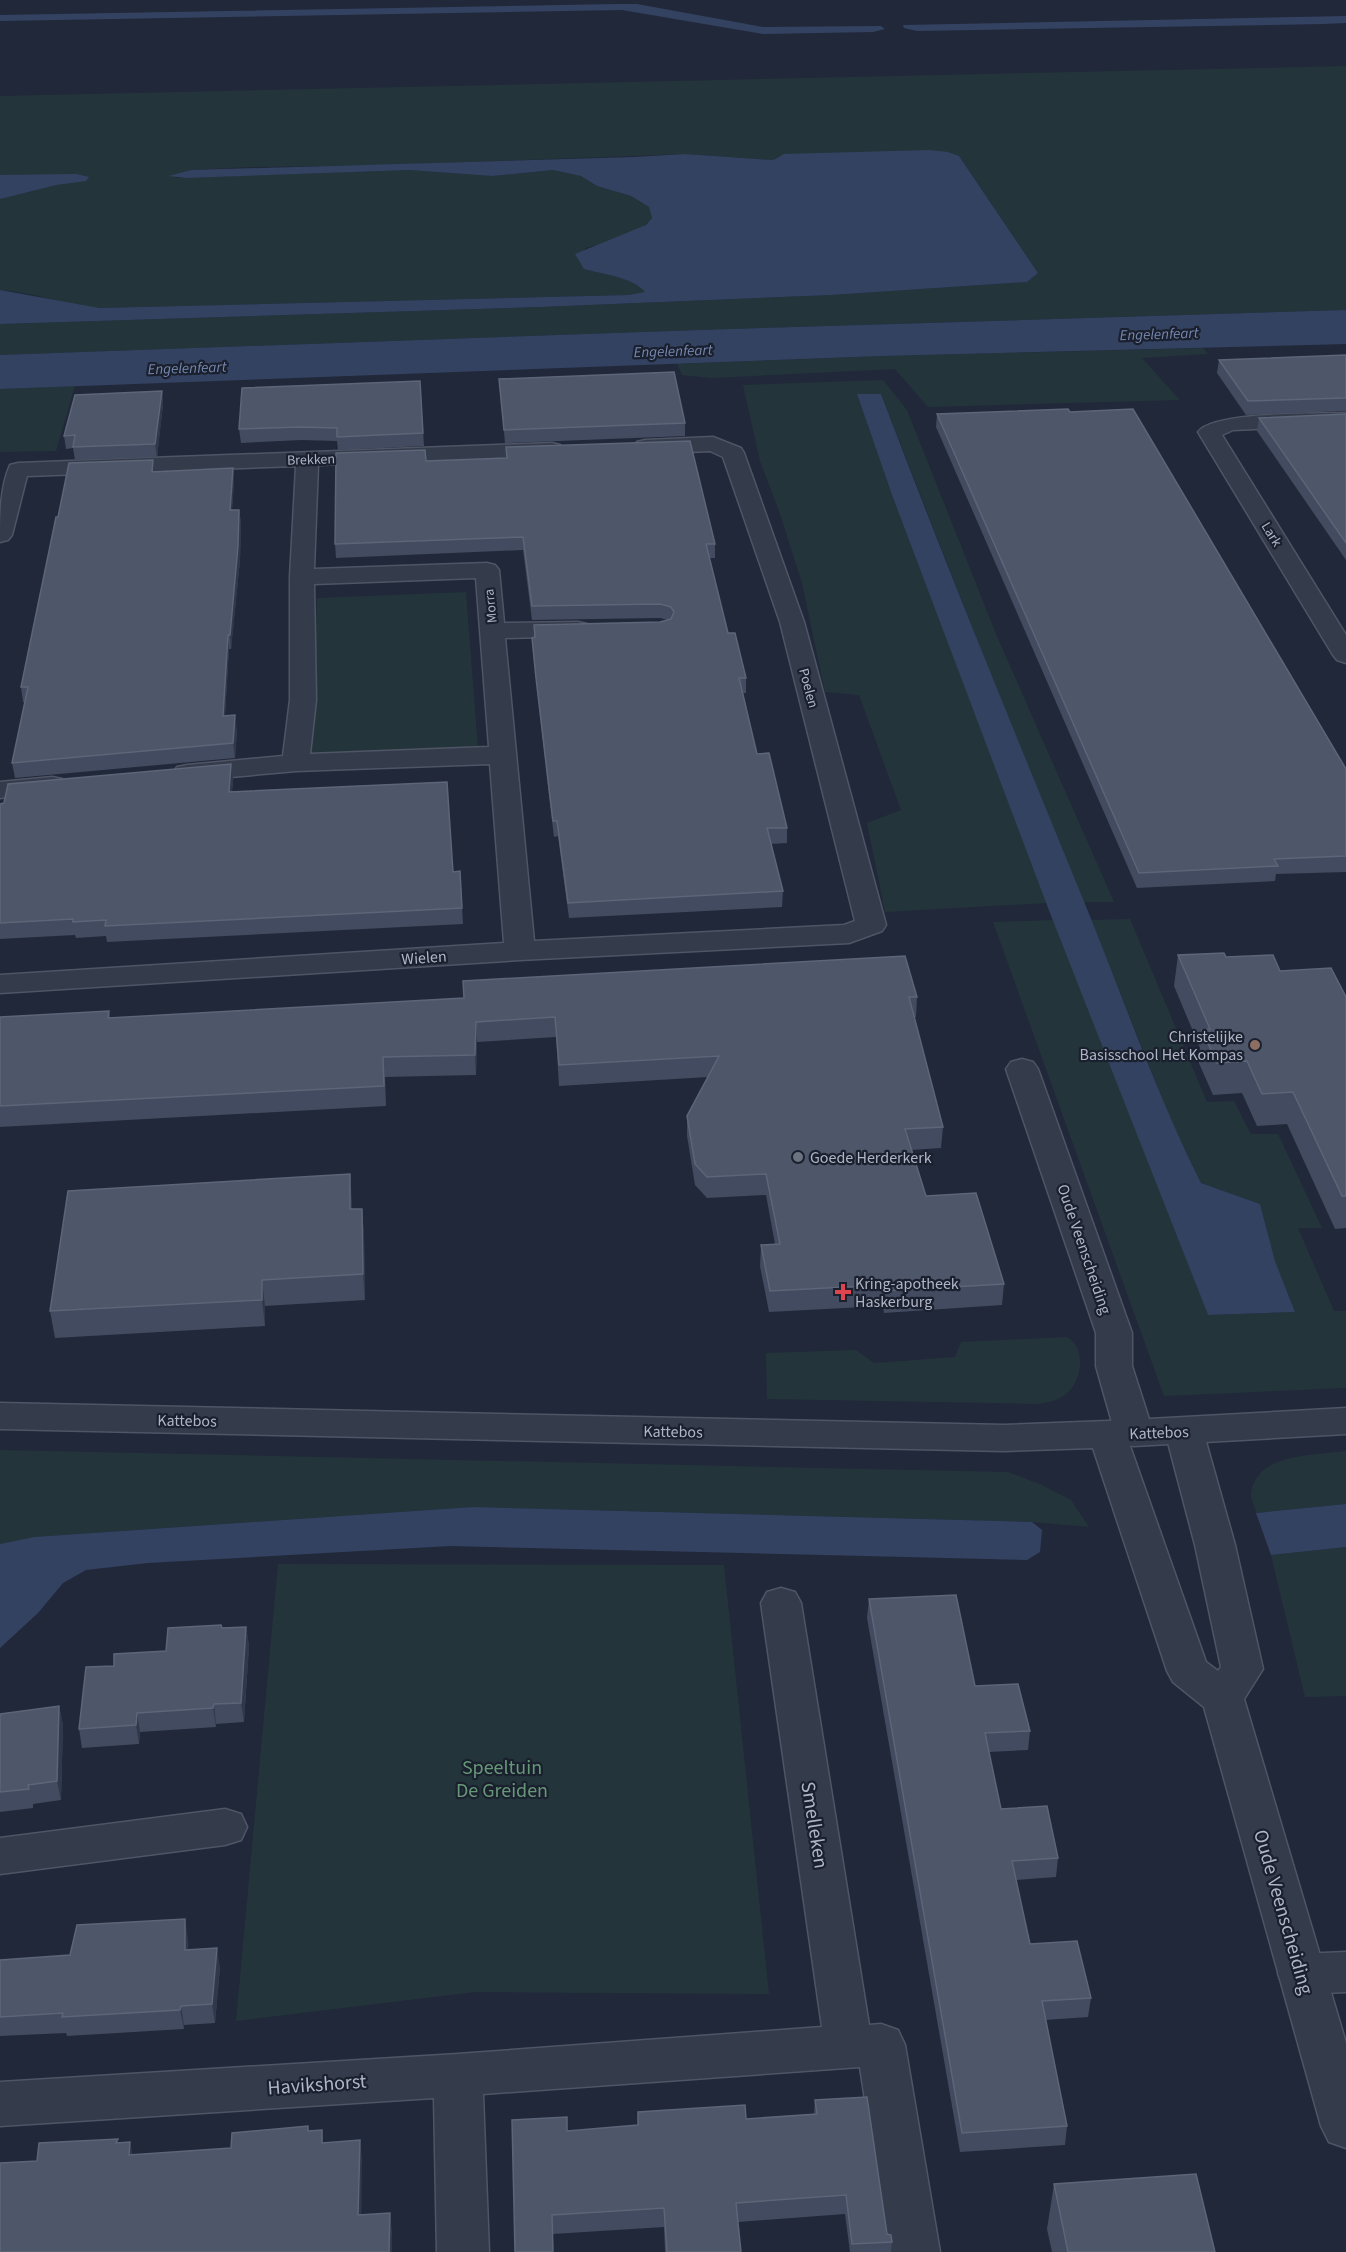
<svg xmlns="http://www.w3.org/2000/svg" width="1346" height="2252" viewBox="0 0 1346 2252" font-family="'Source Sans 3',sans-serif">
	<rect width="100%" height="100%" fill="#21283a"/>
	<g fill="#23353b">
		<path d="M1346 66V310L700 330 0 355V324L540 307 831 295 1027 282 1038 273 959 156 948 152 779 156 773 160 685 154 387 165 249 167 191 170 175 178 409 170 492 176 553 170 581 176 597 186 631 196 649 207 652 218C638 237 607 242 585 248L584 269C602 274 633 277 645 292L628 295 99 308C66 305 34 292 0 290V96Z"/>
		<path d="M1203 348 1208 354 1142 358 1180 400 928 407 895 369 712 378 682 375 677 364 882 356Z"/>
		<path d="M883 380 907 410 996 634 1114 902H1084L1001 701 881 394H857L892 495 1047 903 885 912 867 823 901 810 859 695 825 692 802 583 780 514 760 461 743 385Z"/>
		<path d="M75 386 56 451 0 452V389Z"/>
		<path d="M466 592 478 749 310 755 317 598Z"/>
		<path d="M1130 919 1207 1102 1234 1101 1251 1134H1278L1322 1228H1298L1334 1311H1346V1388L1164 1396 993 922 1054 920 1208 1315 1295 1312 1275 1261 1260 1204 1201 1183 1171 1120 1091 920Z"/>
		<path d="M1067 1337C1087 1349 1082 1381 1066 1394 1058 1401 1048 1402 1039 1404L767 1399 766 1353 856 1350 874 1363 955 1357 961 1342Z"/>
		<path d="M0 1450 1008 1472 1040 1484 1071 1500 1089 1527 1032 1522 473 1507 34 1537 0 1544Z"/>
		<path d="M1346 1451V1504L1256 1513C1255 1507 1251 1500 1251 1494 1255 1453 1316 1455 1346 1451Z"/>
		<path d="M1346 1547V1696L1305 1697 1271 1555Z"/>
		<path d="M278 1564 724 1565 769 1994 475 1992 236 2021Z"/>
	</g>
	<g fill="#344261">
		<path d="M616 4H637L763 27 881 26 885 29 873 32 763 34 622 10 0 21V15Z"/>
		<path d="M1346 16V23L1323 24 917 31 904 28 903 25Z"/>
		<path d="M929 150 948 152 959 156 1038 273 1027 282 831 295 540 307 0 324V290L99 308 628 295 645 292C633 277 601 274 584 269L575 254 646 225 652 218 649 207 631 196 597 186 581 176 553 170 492 176 409 170 186 178 169 176 191 170 634 157 685 154 773 160 784 154Z"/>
		<path d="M76 174 89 177 86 181 56 185 0 199V175Z"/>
		<path d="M1346 310V344L882 356 0 389V355L700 330Z"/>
		<path d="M857 394H881C945 563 1014 731 1083 899 1122 994 1155 1091 1201 1183L1260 1204 1275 1261 1295 1312 1208 1315 1050 913 892 495Z"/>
		<path d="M1346 1504V1547L1271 1555 1256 1513Z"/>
		<path d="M473 1507 1032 1522 1042 1530 1040 1552 1027 1560 450 1546 148 1563 86 1570 63 1583 38 1613 0 1648V1544L34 1537Z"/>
	</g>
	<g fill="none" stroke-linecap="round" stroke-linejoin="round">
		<defs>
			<g id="minor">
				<path d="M1346 413V425L1233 430 1222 435 1346 635V663L1337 660 1333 655 1198 432C1213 411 1318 414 1346 413Z"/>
				<path d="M713 437 741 448 744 453 804 622 886 925 882 931 849 943 520 960 0 993V975L504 943 490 764 296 771 187 781 177 779 173 773 177 767 187 765 283 756 290 700V577L296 466 27 476 12 535 8 540 0 542C0 518 0 487 10 465L18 463 552 443 560 445 563 450 560 455 552 457 318 465 314 569 487 563 495 565 499 570 504 623 578 622 587 624 590 629 587 634 578 636 505 638 534 941 844 925 855 921 780 622 723 457 710 451 645 454 637 452 634 447 637 442 645 440ZM476 578 489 747 310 754 316 700 314 584Z"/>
				<path d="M52 777 62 779 66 785 62 791 0 798V782Z"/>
				<path d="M1022 1059 1033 1062 1038 1069 1132 1333V1366L1149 1419 1346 1408V1434L1134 1446 1121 1442 1115 1433 1096 1366V1333L1006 1069 1011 1062Z"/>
				<path d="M781 1588 795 1592 801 1603 869 2025 881 2024 898 2030 905 2045 940 2252H888L860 2067 483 2094 489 2252H437L434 2098 0 2126V2082L458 2054 822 2027 761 1603 767 1592Z"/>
				<path d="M225 1809 241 1814 247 1827 241 1840 225 1845 0 1874V1838Z"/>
				<path d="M1346 1952V1992L1301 1994 1284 1988 1278 1974 1284 1960 1301 1954Z"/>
			</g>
			<path id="tertiary" d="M0 1403 1004 1425 1134 1420 1147 1424 1153 1433 1147 1442 1130 1446 1206 1662 1218 1671 1221 1667 1195 1545 1165 1431 1171 1422 1184 1418 1197 1422 1203 1431 1235 1545 1263 1669 1244 1699 1346 2043V2148L1329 2142 1321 2126 1204 1707 1173 1682 1167 1671 1093 1448 1004 1451 0 1429Z"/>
		</defs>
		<use href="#minor" stroke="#4f5565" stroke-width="3"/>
		<use href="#tertiary" stroke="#4f5565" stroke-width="3"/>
		<use href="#minor" fill="#343b4a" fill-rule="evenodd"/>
		<use href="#tertiary" fill="#343b4a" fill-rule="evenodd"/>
	</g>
	<g fill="#424b5f">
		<path d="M1346 355V411L1246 415 1217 373 1219 360Z"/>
		<path d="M499 379 685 423V436L505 443Z"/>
		<path d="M420 381 424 446 338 450 337 441 301 440 241 443 239 429Z"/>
		<path d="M162 391 163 404 157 457 75 460 73 448 66 449 64 436Z"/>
		<path d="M1070 412 1346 769V872L1276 874 1275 881 1137 888 936 427 937 414Z"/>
		<path d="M1346 414V560L1257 431 1259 418Z"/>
		<path d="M506 447 715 544V558H709L728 633 746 678V693H743L757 754 787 828V843L771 844 783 891 782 907 569 918 558 836 554 837 551 813 533 652 532 638 534 637V625L660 622 668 620 660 618 532 620 523 550 336 558 335 544 426 461 506 458Z"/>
		<path d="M233 468 234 482 232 510H239L241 523 240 560 231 649H229L225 716 237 730 235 758 15 778 12 763 25 702H23L21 687 58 517 155 472Z"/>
		<path d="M231 764 233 779 232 792 453 872 460 871 463 924 107 942 106 936 76 938 75 935 0 939V804Z"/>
		<path d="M1178 955 1226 957 1280 971 1346 997V1228L1335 1229 1287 1124 1257 1126 1242 1093 1213 1095 1198 1061 1200 1048 1174 986Z"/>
		<path d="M917 997 916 1017H914L943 1127 941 1148 911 1150 926 1196 1004 1284 1002 1305 884 1313 883 1306 769 1312 760 1266 761 1245 775 1244 766 1195 707 1198 695 1185 687 1136V1116L708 1077 559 1086 556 1037 477 1042 476 1075 385 1077 386 1106 0 1127V1017L109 1011 110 1018Z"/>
		<path d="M352 1200V1209H362L364 1235 365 1300 265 1306V1326L55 1338 50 1311Z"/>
		<path d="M869 1599 1030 1731 1028 1750 989 1752 1001 1809 1058 1858 1056 1877 1016 1880 1030 1944 1091 1998 1088 2017 1045 2020 1067 2126 1065 2145 960 2152 867 1618Z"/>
		<path d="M246 1627 249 1646 244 1722 216 1724V1727L140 1732 139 1744 82 1748 79 1729 114 1666 166 1651 222 1628Z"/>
		<path d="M59 1706 63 1725 61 1800 33 1804V1808L0 1812V1714Z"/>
		<path d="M188 1938V1949L220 1967 215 2023 184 2025V2029L67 2036 66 2033 0 2036V1960L70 1955Z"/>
		<path d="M815 2100 892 2242 891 2252H850L845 2214 738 2222 741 2252H665L664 2227 553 2234 515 2252 568 2131 814 2114Z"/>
		<path d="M1054 2184 1215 2252H1052L1047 2229Z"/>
	</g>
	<g fill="#30384b">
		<path d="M162 391 163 404 157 457 155 444Z"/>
		<path d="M233 468 234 482 231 523 230 510Z"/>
		<path d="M239 510 241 523 240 560 231 649 230 635Z"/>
		<path d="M228 635 229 649 224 731 223 716Z"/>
		<path d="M235 715 237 730 235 758 233 743Z"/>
		<path d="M231 764 233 779 231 808 229 792Z"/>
		<path d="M476 1022 477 1042 476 1075 475 1055Z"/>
		<path d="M350 1174 352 1200V1235L350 1209Z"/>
		<path d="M362 1209 364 1235 365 1300 363 1274Z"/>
		<path d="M262 1280 265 1306V1326L262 1300Z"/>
		<path d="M246 1627 249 1646 244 1722 241 1703Z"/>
		<path d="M214 1704 216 1724V1727L213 1708Z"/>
		<path d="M59 1706 63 1725 61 1800 57 1781Z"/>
		<path d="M137 1713 140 1732 139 1744 136 1725Z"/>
		<path d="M185 1919 188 1938 189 1969 185 1950Z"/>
		<path d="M217 1948 220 1967 215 2023 212 2004Z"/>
		<path d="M181 2006 184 2025V2029L180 2010Z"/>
		<path d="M360 2140 362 2159 361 2234 358 2215Z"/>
		<path d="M130 2142 134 2161 129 2155Z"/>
		<path d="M390 2213 392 2232V2252H389Z"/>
	</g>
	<g fill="#4e566a" stroke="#5d6578" stroke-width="1.5">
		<path d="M1346 355V398L1248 401 1219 360Z"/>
		<path d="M674 372 685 423 504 430 499 379Z"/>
		<path d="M420 381 423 433 337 437V428L300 427 239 429 242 388Z"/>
		<path d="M162 391 155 444 73 447 75 435 64 436 75 395Z"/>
		<path d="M1068 409 1070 412 1133 409 1346 769V856L1274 859 1278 866 1139 873 937 414Z"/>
		<path d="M1346 414V543L1259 418Z"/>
		<path d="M690 441 715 544H706L728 633H735L746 678H739L757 754 769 753 787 828H767L783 891 568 903 557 821H553L550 797 536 678 532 638 535 637 534 625 660 622 671 619 674 612 671 607 660 604 532 606 523 537 335 544 336 453 425 450 426 461 507 458 506 447Z"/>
		<path d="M153 460 152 472 233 468 230 510H239L238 546 230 635H228L223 716 235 715 233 743 12 763 28 687H21L56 517H58L69 463Z"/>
		<path d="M231 764 229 792 447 782 453 872 460 871 462 908 105 926 106 920 73 922V919L0 923V804L4 803 8 784Z"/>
		<path d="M1224 953 1226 957 1273 955 1280 971 1331 968 1346 997V1196H1342L1293 1092 1262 1094 1247 1061 1217 1063 1202 1030 1210 1029 1178 955Z"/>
		<path d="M905 956 917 997H909L943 1127 905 1129 926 1196 976 1193 1004 1284 885 1291 884 1285 770 1291 761 1245 780 1244 766 1174 707 1177 695 1164 687 1116 719 1056 559 1065 555 1017 476 1022 475 1055 383 1057 384 1086 0 1106V1017L109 1011 108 1018 464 998 463 981Z"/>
		<path d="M350 1174V1209H362L363 1274 262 1280V1300L50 1311 68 1191Z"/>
		<path d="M956 1595 975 1686 1018 1684 1030 1731 985 1733 1001 1809 1047 1806 1058 1858 1012 1861 1030 1944 1077 1941 1091 1998 1042 2001 1067 2126 962 2133 869 1599Z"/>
		<path d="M221 1625 222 1628 246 1627 241 1703 214 1704 213 1708 137 1713 136 1725 79 1729 86 1667 114 1666V1654L166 1651 168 1628Z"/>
		<path d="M59 1706 57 1781 28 1785 29 1789 0 1792V1714Z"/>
		<path d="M185 1919V1950L217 1948 212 2004 181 2006 180 2010 62 2017 63 2013 0 2017V1960L70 1955 77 1925Z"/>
		<path d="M867 2097 887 2234 891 2235 892 2242 852 2244 846 2195 736 2203 741 2252H667L664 2208 552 2215 553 2252H515L512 2120 567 2117V2131L638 2125V2112L745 2105 746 2119 817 2114 815 2100Z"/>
		<path d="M308 2126V2131L322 2130V2143L360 2140 358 2215 390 2213 389 2252H0V2163L37 2161 39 2143 118 2139 116 2143 130 2142 129 2155 231 2148 232 2133Z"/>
		<path d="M1196 2174 1215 2252H1068L1054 2184Z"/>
	</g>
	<circle fill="#8d6e63" stroke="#1a202e" stroke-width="2" cx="1255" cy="1045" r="6"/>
	<circle fill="#6b7280" stroke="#1a202e" stroke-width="2" cx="798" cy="1157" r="6"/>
	<path fill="#e0444e" stroke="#1a202e" stroke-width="2" d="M840 1283h6v6h6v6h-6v6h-6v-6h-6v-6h6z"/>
	<g text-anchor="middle" stroke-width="4.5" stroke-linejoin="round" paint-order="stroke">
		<g font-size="14" fill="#afb5c6" stroke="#1a202e">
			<text transform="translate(311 459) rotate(-2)" y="5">Brekken</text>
			<text transform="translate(1272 534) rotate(58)" y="5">Lark</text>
			<text transform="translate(490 606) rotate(-96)" y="5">Morra</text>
			<text transform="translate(809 688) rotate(75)" y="5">Poelen</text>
		</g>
		<g font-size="15" font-style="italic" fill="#7688af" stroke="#1a202e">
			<text transform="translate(1159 334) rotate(-2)" y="5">Engelenfeart</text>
			<text transform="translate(673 351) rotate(-2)" y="5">Engelenfeart</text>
			<text transform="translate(187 368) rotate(-2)" y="5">Engelenfeart</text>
		</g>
		<g font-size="16" fill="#afb5c6" stroke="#1a202e">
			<text transform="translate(424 957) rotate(-4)" y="6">Wielen</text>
			<text transform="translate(1085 1249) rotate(71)" y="6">Oude Veenscheiding</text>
			<text transform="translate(187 1420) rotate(1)" y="6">Kattebos</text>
			<text transform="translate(673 1431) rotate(1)" y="6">Kattebos</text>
			<text transform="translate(1159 1432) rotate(-2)" y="6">Kattebos</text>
		</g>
		<g font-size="16" fill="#afb5c6" stroke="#1a202e" text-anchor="start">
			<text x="1243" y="1042" text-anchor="end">Christelijke<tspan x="1243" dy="18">Basisschool Het Kompas</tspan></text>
			<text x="810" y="1163">Goede Herderkerk</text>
			<text x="855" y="1289">Kring-apotheek<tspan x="855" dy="18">Haskerburg</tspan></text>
		</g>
		<g font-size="20" fill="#669877" stroke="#1a202e">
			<text x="502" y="1774">Speeltuin<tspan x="502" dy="23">De Greiden</tspan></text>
		</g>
		<g font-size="20" fill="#afb5c6" stroke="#1a202e">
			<text transform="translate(815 1825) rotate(81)" y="7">Smelleken</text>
			<text transform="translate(1284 1912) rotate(74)" y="7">Oude Veenscheiding</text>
			<text transform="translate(317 2084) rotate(-4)" y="7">Havikshorst</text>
		</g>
	</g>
</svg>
